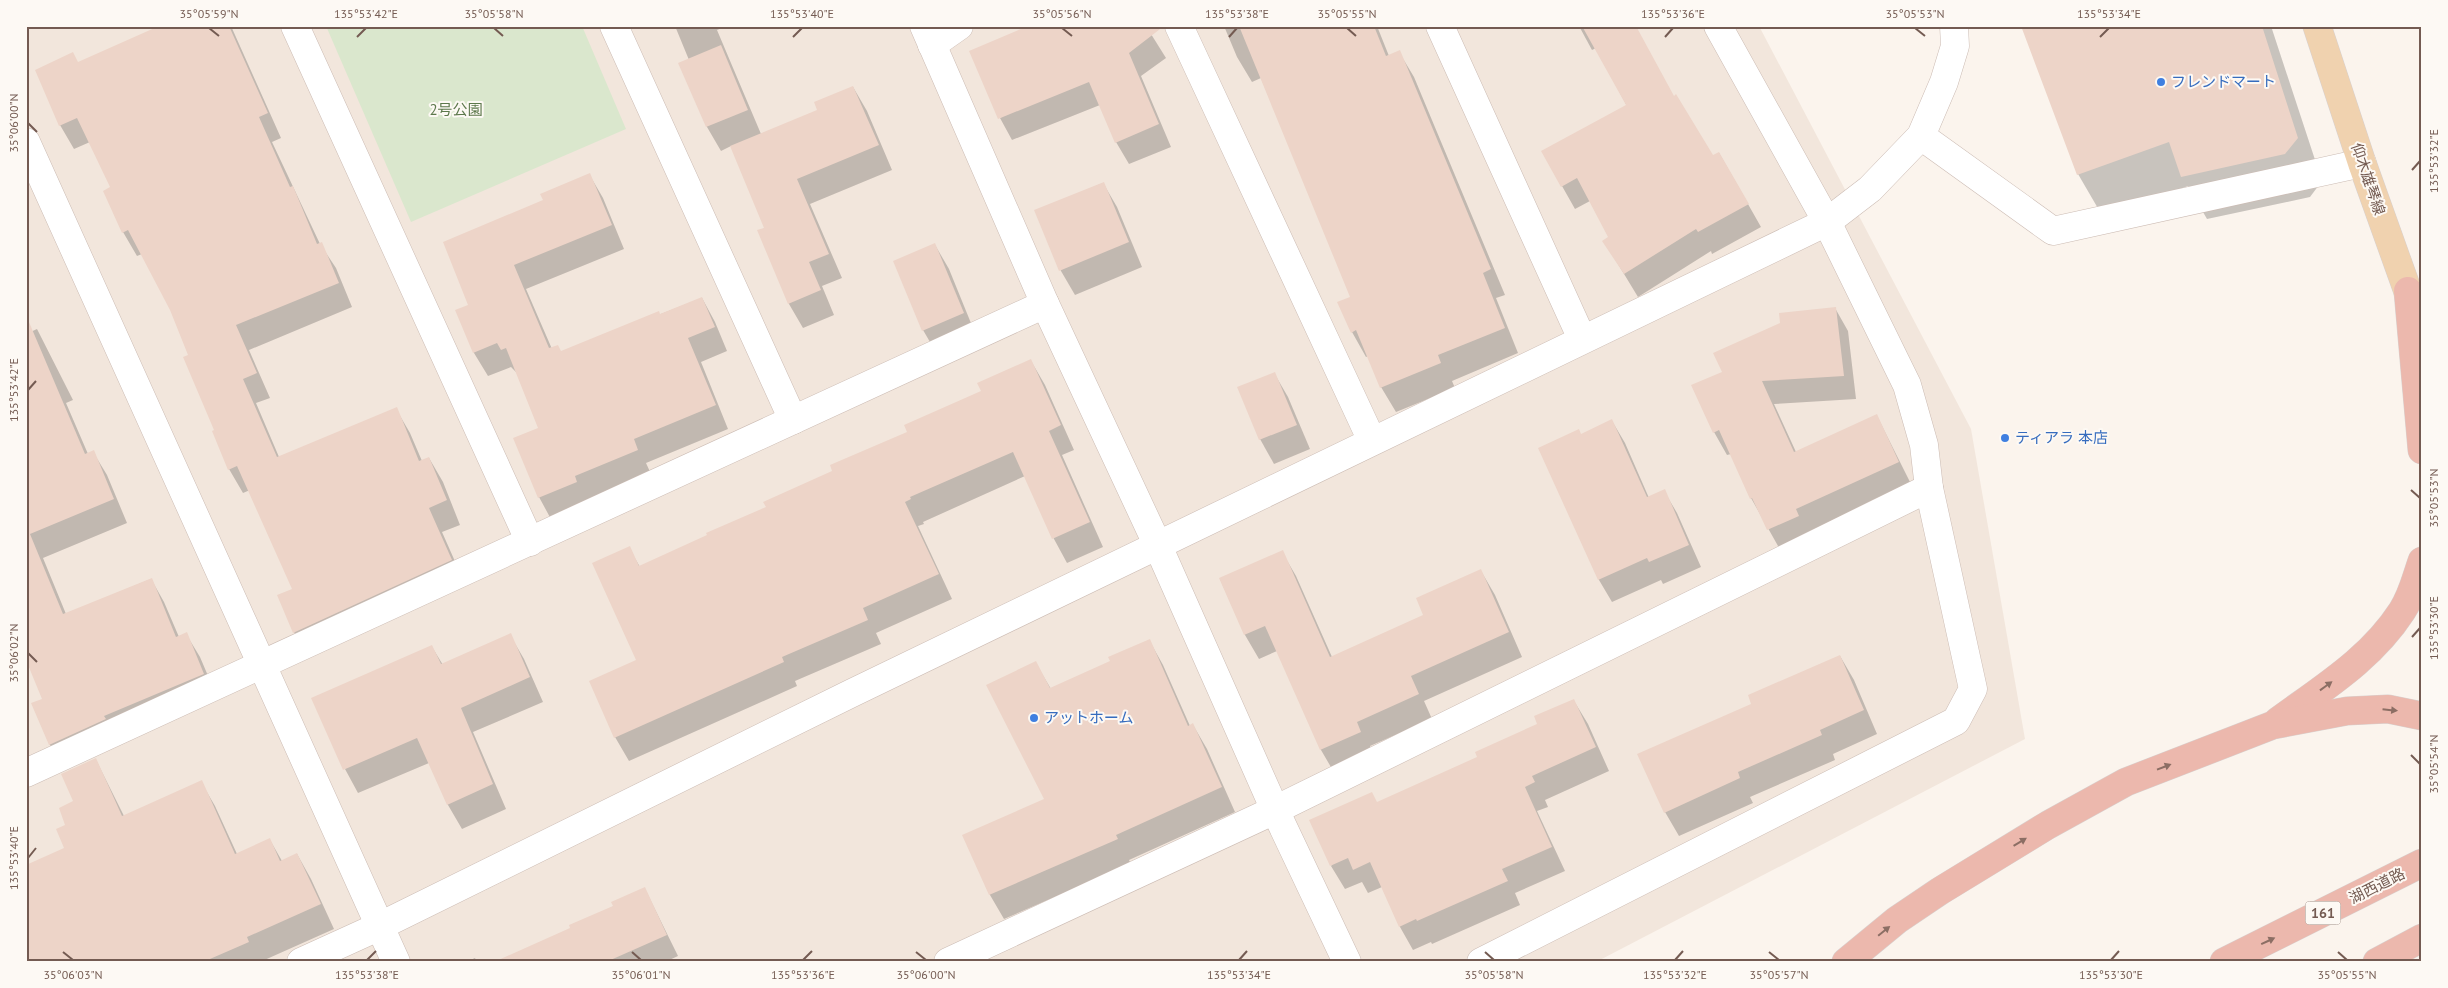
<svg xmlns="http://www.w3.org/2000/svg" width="2448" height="988" viewBox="0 0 2448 988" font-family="'PT Sans','Noto Sans JP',sans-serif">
	<rect width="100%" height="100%" fill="#fbf4ed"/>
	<path fill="#f2e6dc" d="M26 26H1759L1971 429 2025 739 1596 962H26Z"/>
	<path fill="#dae7cd" d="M326 26H582L626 129 411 222Z"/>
	<g fill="#0003">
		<path d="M161 26H231L281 138 272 142 320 244 336 268 352 307 249 350 270 398 256 403 279 457 396 409 410 433 422 461 429 458 443 482 460 525 442 532 465 584 308 656 294 632V590L250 490 243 493 229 469 190 356 171 309 142 254 137 256 123 232 112 188 90 142 74 149 60 125 78 63Z"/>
		<path d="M675 26H727L717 30 761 134 819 111 853 87 867 111 892 170 810 204 842 278 822 286 834 315 803 328 789 304 759 231 765 228 731 146 721 151 707 127 680 63 689 60Z"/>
		<path d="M1146 26 1166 58 1141 76 1171 147 1129 164 1116 142 1100 105 1012 140 1000 118Z"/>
		<path d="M1224 26H1377L1389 56 1399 52 1414 77 1505 295 1496 298 1518 353 1452 381 1455 388 1396 412 1381 387 1368 356 1366 357 1352 332V298L1261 78 1252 82 1237 57Z"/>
		<path d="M1579 26H1623L1674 97 1713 157 1719 153 1761 227 1712 254 1711 251 1638 297 1604 241 1610 238 1590 201 1575 209 1562 186 1627 106 1596 48 1592 50Z"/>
		<path d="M2022 26H2271L2322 181 2310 197 2207 219 2188 186 2103 217 2078 174Z"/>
		<path d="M589 174 603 198 624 249 526 289 552 349 561 353 702 298 715 322 727 351 701 362 728 429 646 463 651 474 552 521 539 497 540 429 517 373 511 367 488 376 474 353 457 311 470 305 545 201Z"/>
		<path d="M1103 183 1117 207 1142 267 1075 295 1061 271 1036 211Z"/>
		<path d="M935 245 949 269 977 338 937 354 923 330Z"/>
		<path d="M1835 308 1848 331 1856 399 1774 404 1796 452 1877 416 1912 486 1782 553 1751 498 1731 454 1727 455 1714 432 1723 373Z"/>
		<path d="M37 329 73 400 66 403 88 454 93 452 107 475 127 523 43 558 66 614 151 579 164 602 179 637 186 634 200 657 217 697 64 768 50 745 33 704 44 699 26 657V334Z"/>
		<path d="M1031 361 1045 385 1074 450 1062 455 1103 547 1067 563 1054 539 1025 476 923 522 924 524 918 526 952 599 876 633 881 644 795 681 797 686 629 761 615 737 638 660 629 548 640 567 767 508 909 433 982 392Z"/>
		<path d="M1274 373 1288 397 1310 449 1274 464 1260 439Z"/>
		<path d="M1612 421 1625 443 1649 498 1664 491 1677 513 1701 567 1663 584 1661 580 1612 602 1599 580 1540 448 1581 435Z"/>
		<path d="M1282 552 1296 576 1332 657 1425 616 1481 571 1495 595 1522 657 1424 701 1432 719 1370 746 1374 757 1335 774 1321 750 1277 651 1259 659 1245 635 1220 579Z"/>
		<path d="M510 635 524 659 543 702 473 732 506 809 462 829 448 805 429 763 358 793 345 769 432 647 443 665Z"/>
		<path d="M1149 640 1163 665 1190 726 1193 725 1207 749 1235 812 1129 860 1131 864 1004 919 990 895 964 836 1046 800 1035 662 1051 689 1112 662Z"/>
		<path d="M1840 656 1854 680 1877 734 1833 754 1835 760 1750 797 1753 803 1679 836 1665 812Z"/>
		<path d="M1574 701 1588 724 1609 771 1545 800 1548 807 1537 811 1565 871 1515 893 1520 905 1432 944 1431 942 1413 950 1400 927 1382 887 1368 893 1362 882 1345 889 1331 866 1377 803 1479 757 1539 725Z"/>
		<path d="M96 760 124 816 201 782 215 806 237 854 270 840 282 861 297 854 311 879 334 929 260 962H26L66 848 67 825 74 802Z"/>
		<path d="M645 889 678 956 665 962H497L572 929Z"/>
		<path d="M475 958 477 962H466Z"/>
	</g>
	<g fill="#edd4c8">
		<path d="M159 26H229L268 113 259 117 290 187 293 186 317 244 322 242 339 283 236 325 257 373 243 379 277 457 397 407 419 461 429 457 447 500 429 508 452 560 293 633 277 595 292 589 237 466 228 470 212 431 214 430 183 357 188 355 170 310 128 230 122 233 103 191 110 187 77 118 59 126 35 70 73 52 78 62Z"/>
		<path d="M1028 26H1164L1129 53 1159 124 1115 143 1089 82 998 119 969 51Z"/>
		<path d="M1239 26H1374L1386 56 1400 50 1491 269 1483 273 1505 328 1438 355 1441 363 1380 388 1356 330 1351 333 1337 302 1350 297Z"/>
		<path d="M1582 26H1636L1674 96 1676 94 1713 155 1719 152 1749 204 1698 232 1696 229 1624 274 1602 241 1608 237 1577 178 1561 187 1541 151 1626 105Z"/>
		<path d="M2021 26H2262L2298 138 2285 154 2181 177 2169 142 2077 175Z"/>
		<path d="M721 45 748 110 706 127 678 63Z"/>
		<path d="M853 86 879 145 797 179 829 254 809 262 821 290 788 304 757 230 764 228 730 146 817 110 814 102Z"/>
		<path d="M590 173 612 225 514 265 549 348 558 345 561 351 659 311 660 314 702 297 715 327 688 338 716 405 634 439 638 450 575 476 577 482 538 498 513 438 538 428 506 348 501 350 497 343 473 353 455 310 468 305 443 242 543 200 540 194Z"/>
		<path d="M1104 182 1129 242 1059 271 1034 210Z"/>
		<path d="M935 243 964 313 922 331 893 261Z"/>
		<path d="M1836 307 1844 376 1762 381 1794 452 1877 414 1899 462 1796 509 1799 516 1767 530 1752 498 1750 499 1719 430 1713 433 1691 385 1722 372 1713 353 1780 323 1779 313Z"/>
		<path d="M26 315 85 454 94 450 114 499 30 534 63 614 152 578 176 637 187 632 204 674 104 716 106 719 49 745 31 703 42 699 26 660Z"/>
		<path d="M1031 359 1061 425 1049 431 1090 522 1052 539 1013 452 910 497 911 499 905 502 939 574 863 608 868 620 782 657 784 662 614 738 589 681 636 660 592 563 630 546 639 566 707 535 706 533 766 507 763 502 832 471 830 465 907 432 904 425 981 391 977 383Z"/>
		<path d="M1275 372 1297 425 1259 440 1237 387Z"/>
		<path d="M1612 419 1647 497 1665 489 1689 545 1649 562 1647 558 1598 580 1538 448 1579 429 1581 434Z"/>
		<path d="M1283 550 1330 657 1423 615 1416 598 1481 569 1509 632 1411 676 1419 694 1357 722 1361 732 1320 750 1265 626 1244 635 1219 578Z"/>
		<path d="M511 633 530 677 461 708 493 784 447 805 417 738 343 770 311 698 432 645 441 664Z"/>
		<path d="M1150 639 1188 726 1193 723 1222 787 1116 835 1118 839 989 895 962 835 1044 799 986 685 1036 661 1050 688 1110 661 1108 657Z"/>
		<path d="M1840 655 1864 710 1820 730 1822 735 1738 772 1740 778 1664 813 1637 754 1751 704 1748 695Z"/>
		<path d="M1574 699 1596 747 1532 776 1535 782 1525 787 1552 847 1502 869 1508 881 1417 921 1416 919 1399 927 1370 862 1353 870 1348 858 1330 866 1309 820 1372 792 1377 802 1477 757 1475 752 1537 724 1534 716Z"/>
		<path d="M96 758 122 816 202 780 235 854 270 838 280 861 297 853 321 904 247 937 249 942 203 962H26V865L64 848 56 829 65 825 59 808 73 801 61 774Z"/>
		<path d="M645 887 667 935 606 962H494L570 928 569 925 613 906 611 902Z"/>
	</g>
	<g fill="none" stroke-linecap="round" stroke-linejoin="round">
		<defs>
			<g id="minor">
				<path d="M295 26 530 542"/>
				<path d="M614 26 793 420"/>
				<path d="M924 26 1045 304 1158 546 1275 810 1347 962"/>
				<path d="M1179 26 1372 441"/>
				<path d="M1440 26 1582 339"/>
				<path d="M932 45 959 26"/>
				<path d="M1921 136 2053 231 2362 163"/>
				<path d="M26 142 396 962"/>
				<path d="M26 773 1045 304"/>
				<path d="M301 962 380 926 852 693 1827 222 1870 189 1921 136 1944 82 1955 46 1954 26"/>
				<path d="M948 962 1275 810 1929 488"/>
				<path d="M1481 962 1956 721 1973 689 1929 488 1924 445 1907 385 1827 222 1718 26"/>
			</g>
			<path id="major" d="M2317 26 2362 163 2416 314"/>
			<g id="highway">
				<path d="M2408 291 2422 450"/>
				<path d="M2278 721C2323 688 2371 659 2402 611 2412 596 2416 578 2422 561"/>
				<path d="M1846 962 1897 920 1940 891 2048 825 2126 782 2273 725 2347 711 2388 709 2422 716"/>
				<path d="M2224 962 2422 863"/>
				<path d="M2377 962 2422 938"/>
			</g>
		</defs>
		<use href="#minor" stroke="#ccbcb4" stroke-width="29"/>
		<use href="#major" stroke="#d8d1cf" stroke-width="29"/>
		<use href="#highway" stroke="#d8d1cf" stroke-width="29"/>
		<use href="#minor" stroke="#fff" stroke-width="28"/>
		<use href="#major" stroke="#f0d2af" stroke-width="28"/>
		<use href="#highway" stroke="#ecb8ad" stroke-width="28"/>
	</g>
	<defs><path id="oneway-solid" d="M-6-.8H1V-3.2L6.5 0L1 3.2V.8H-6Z" transform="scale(1.25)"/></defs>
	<g fill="#8c6e64">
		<use href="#oneway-solid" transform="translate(2326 686) rotate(-36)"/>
		<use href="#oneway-solid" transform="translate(2390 710) rotate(6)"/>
		<use href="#oneway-solid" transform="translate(2164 767) rotate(-21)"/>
		<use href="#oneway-solid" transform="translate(2020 842) rotate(-31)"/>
		<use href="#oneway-solid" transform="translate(1884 931) rotate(-39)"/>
		<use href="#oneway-solid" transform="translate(2268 941) rotate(-25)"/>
	</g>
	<path fill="none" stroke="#745b52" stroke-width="2" d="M209 28 219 36M494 28 503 36M1062 28 1072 36M1347 28 1356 36M1915 28 1925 36M357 37 366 28M793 37 802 28M1229 37 1237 28M1665 37 1673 28M2100 37 2109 28M28 123 37 132M2412 170 2420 161M28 390 36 381M2411 490 2420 498M2412 637 2420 628M28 653 37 662M2411 755 2420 764M28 858 36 848M63 952 73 960M632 952 641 960M916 952 926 960M1485 952 1494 960M1769 952 1779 960M2338 952 2347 960M367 960 376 951M803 960 812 951M1239 960 1247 951M1675 960 1683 951M2111 960 2119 951"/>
	<g fill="#3f7fe0" stroke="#fdf9f4" stroke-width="2">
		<circle cx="2161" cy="82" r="5"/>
		<circle cx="2005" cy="438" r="5"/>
		<circle cx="1034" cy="718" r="5"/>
	</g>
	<g text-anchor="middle" stroke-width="4" stroke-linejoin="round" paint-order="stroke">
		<rect fill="#fdf9f4" stroke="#9d8a83" stroke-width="1" x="2305.5" y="901.5" width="35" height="23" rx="4"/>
		<g font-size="14" font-weight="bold" fill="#745b52">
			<text x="2323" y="918">161</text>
		</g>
		<g font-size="15" fill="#366cbe" stroke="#fdf9f4" text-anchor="start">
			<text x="2171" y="87">フレンドマート</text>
			<text x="2015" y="443">ティアラ 本店</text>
			<text x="1044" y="723">アットホーム</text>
		</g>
		<g font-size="15" fill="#5d784c" stroke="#fdf9f4">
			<text x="456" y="115">2号公園</text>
		</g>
		<g font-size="15" fill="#745b52" stroke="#fdf9f4">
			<text transform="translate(2368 179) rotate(71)" y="5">仰木雄琴線</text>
			<text transform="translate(2377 886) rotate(-27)" y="5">湖西道路</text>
		</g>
	</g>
	<rect width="2448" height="988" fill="none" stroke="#fdf9f4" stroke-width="55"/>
	<rect x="28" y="28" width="2392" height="932" fill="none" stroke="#745b52" stroke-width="2"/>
	<g font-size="12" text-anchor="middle" fill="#745b52">
		<text x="209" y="18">35°05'59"N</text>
		<text x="366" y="18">135°53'42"E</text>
		<text x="494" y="18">35°05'58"N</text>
		<text x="802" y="18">135°53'40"E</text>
		<text x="1062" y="18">35°05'56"N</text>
		<text x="1237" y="18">135°53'38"E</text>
		<text x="1347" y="18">35°05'55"N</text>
		<text x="1673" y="18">135°53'36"E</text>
		<text x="1915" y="18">35°05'53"N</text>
		<text x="2109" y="18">135°53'34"E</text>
		<text transform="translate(14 123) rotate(-90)" y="4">35°06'00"N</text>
		<text transform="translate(2434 161) rotate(-90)" y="4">135°53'32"E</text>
		<text transform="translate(14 390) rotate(-90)" y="4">135°53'42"E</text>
		<text transform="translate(2434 498) rotate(-90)" y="4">35°05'53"N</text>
		<text transform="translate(2434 628) rotate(-90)" y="4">135°53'30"E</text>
		<text transform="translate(14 653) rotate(-90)" y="4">35°06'02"N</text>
		<text transform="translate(2434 764) rotate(-90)" y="4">35°05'54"N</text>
		<text transform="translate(14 858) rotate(-90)" y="4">135°53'40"E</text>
		<text x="73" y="979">35°06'03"N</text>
		<text x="367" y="979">135°53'38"E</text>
		<text x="641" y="979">35°06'01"N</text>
		<text x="803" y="979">135°53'36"E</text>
		<text x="926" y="979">35°06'00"N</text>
		<text x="1239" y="979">135°53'34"E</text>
		<text x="1494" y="979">35°05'58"N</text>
		<text x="1675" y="979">135°53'32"E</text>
		<text x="1779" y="979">35°05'57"N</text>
		<text x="2111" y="979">135°53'30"E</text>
		<text x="2347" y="979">35°05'55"N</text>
	</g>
</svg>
